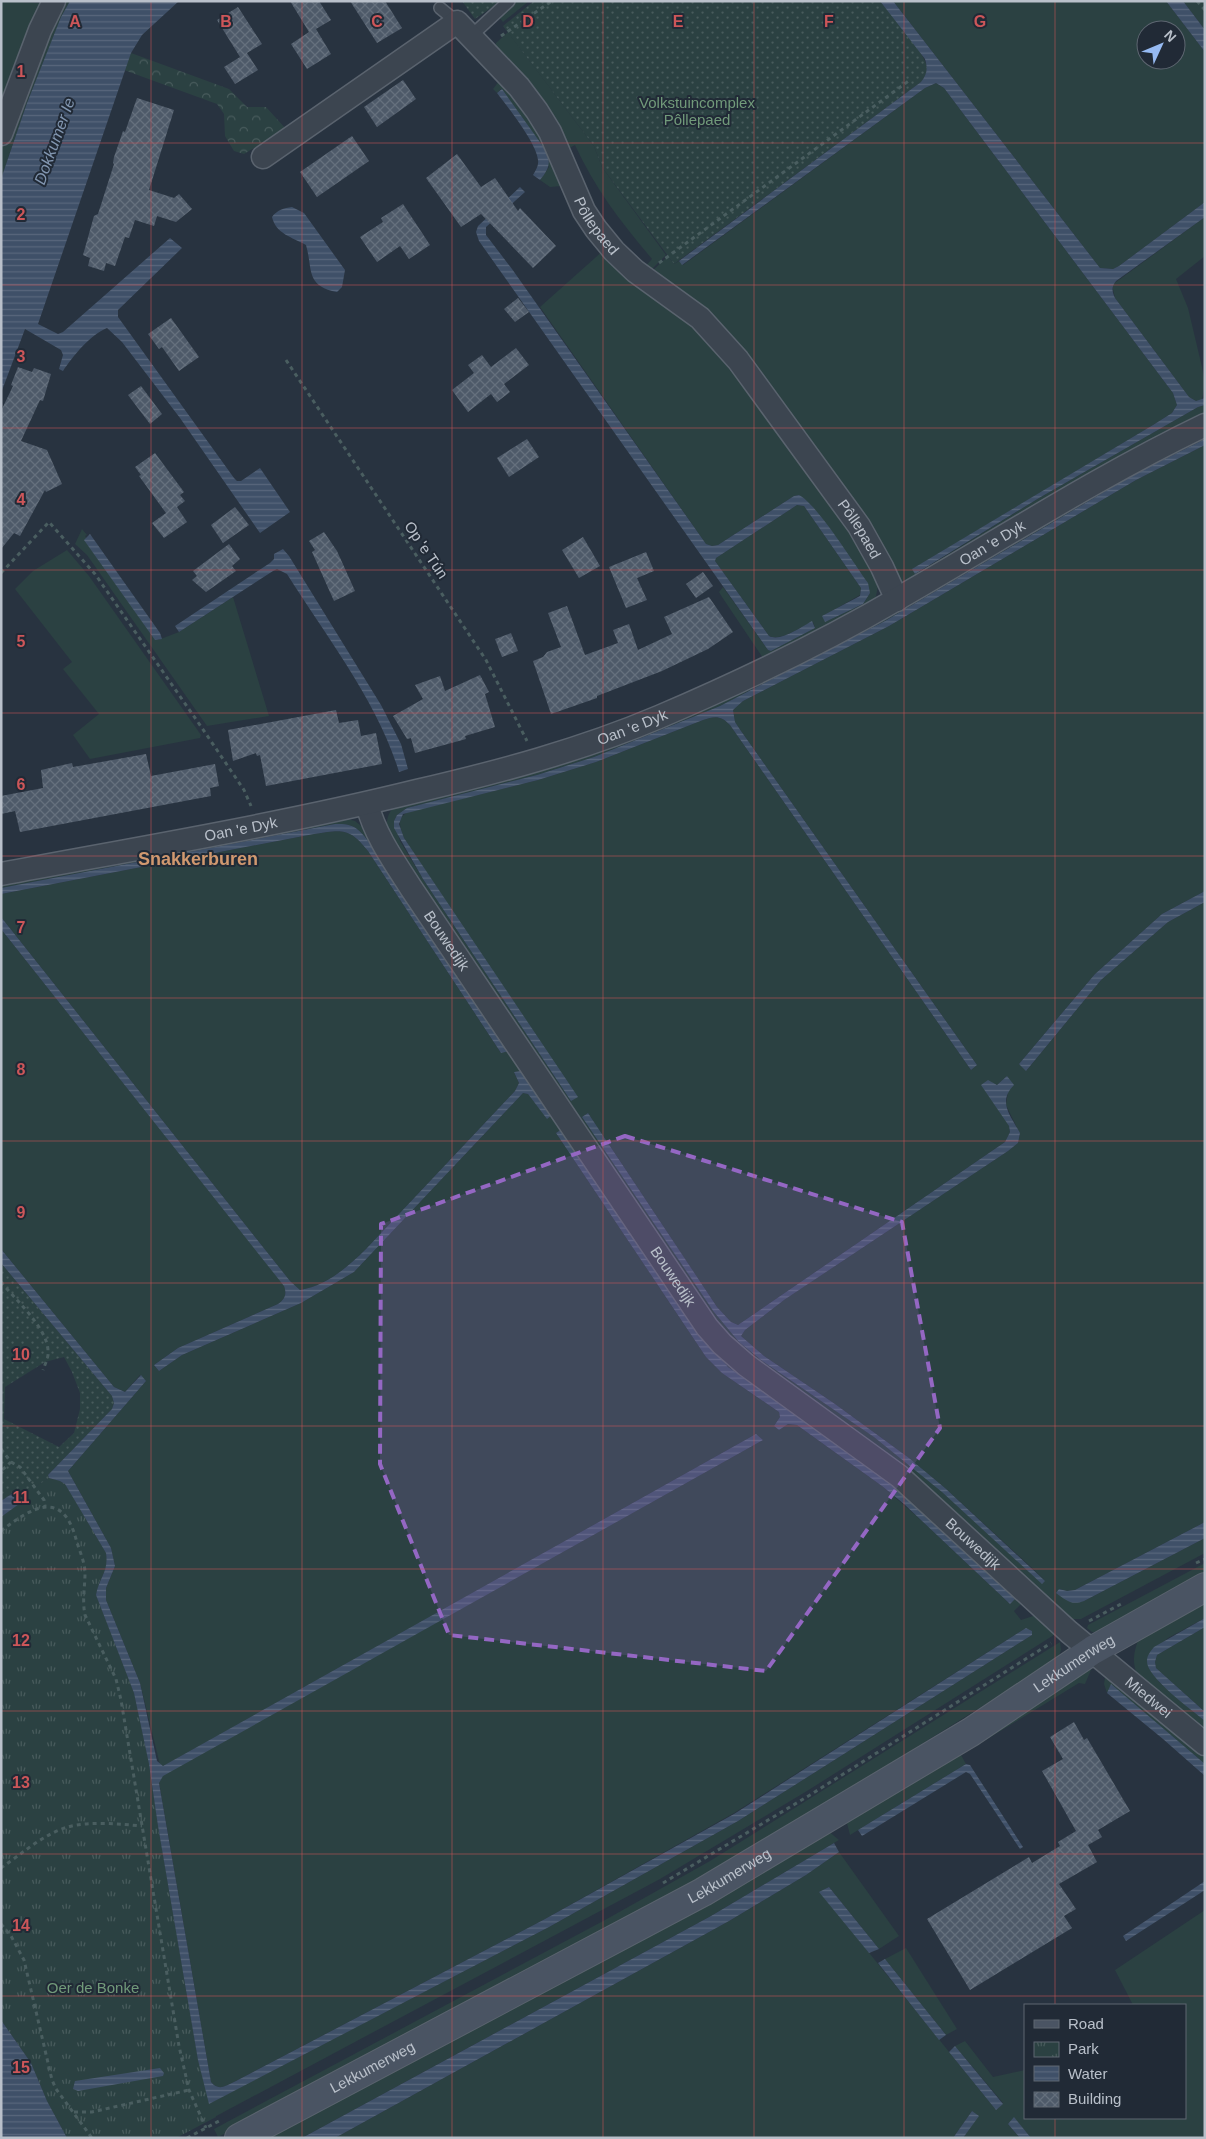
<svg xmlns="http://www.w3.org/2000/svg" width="1206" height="2139" viewBox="0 0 1206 2139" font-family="Arial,sans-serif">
	<defs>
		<pattern id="forest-crowns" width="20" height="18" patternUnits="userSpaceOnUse" patternTransform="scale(1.25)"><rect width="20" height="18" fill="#2b4142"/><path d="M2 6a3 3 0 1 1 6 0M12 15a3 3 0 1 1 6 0" fill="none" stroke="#485b5c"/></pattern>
		<pattern id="park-tufts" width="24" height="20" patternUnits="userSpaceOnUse" patternTransform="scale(1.25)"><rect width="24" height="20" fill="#2b4142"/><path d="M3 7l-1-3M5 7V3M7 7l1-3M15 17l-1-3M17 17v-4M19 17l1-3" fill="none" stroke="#485b5c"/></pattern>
		<pattern id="garden-dots" width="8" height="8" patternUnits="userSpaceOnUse" patternTransform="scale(1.25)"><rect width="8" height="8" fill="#2b4142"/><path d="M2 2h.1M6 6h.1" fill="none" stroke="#485b5c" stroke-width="1.8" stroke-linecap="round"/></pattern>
		<pattern id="water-rules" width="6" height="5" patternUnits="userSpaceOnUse" patternTransform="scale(1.25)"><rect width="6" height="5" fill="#3f5068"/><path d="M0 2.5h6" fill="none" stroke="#59677c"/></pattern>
		<pattern id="building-cross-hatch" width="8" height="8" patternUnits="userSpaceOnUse" patternTransform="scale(1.25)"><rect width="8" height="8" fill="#4e5a69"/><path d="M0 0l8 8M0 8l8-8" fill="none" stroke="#65707d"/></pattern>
	</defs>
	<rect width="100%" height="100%" fill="#283340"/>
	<g fill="#2b4142" fill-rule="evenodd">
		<path d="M1 1 41 3 23 44 1 113Z"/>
		<path d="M60 1H70L61 18 27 103 1 179V145Z"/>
		<path d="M516 1H529L503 22 499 17Z"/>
		<path d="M893 1H1166L1205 52V202L1119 266 1113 269 1100 268ZM1146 30H1176V60H1146Z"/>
		<path d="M1183 1H1205V30Z"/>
		<path d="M508 32 594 146 602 167 666 255 648 273 643 269 652 259C621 222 595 189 575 145L564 151 494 52 496 43Z"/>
		<path d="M502 77 531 112 562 186 550 187 540 180 549 167 501 89 497 93 493 89Z"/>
		<path d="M936 83 944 88 1173 393 1177 405 1172 413 1153 425 913 569 916 574 1039 498 1198 407 1205 405V420L905 584 900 580 762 384 649 274 668 256 674 264 679 261 683 265 925 88Z"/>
		<path d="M1205 217V256L1176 279 1188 308 1202 367 1205 383 1202 400 1196 401 1189 397 1115 298 1112 285Z"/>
		<path d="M605 249 697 323 854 529 878 586 875 601 765 661 722 597 719 592 723 587 768 650 771 651 815 628 813 622C801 626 782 642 769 636L715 561 716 558 797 505 804 506 861 588 860 595 823 616 825 622 863 604 870 593 799 495 794 496 718 545 712 546 706 544 540 307Z"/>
		<path d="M1205 431V439L1133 475 885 621 720 706 594 757 537 775 407 808 397 815 394 821 400 841 423 879 571 1101 404 838C400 828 396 818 408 812L538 780 596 762 703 720C714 716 721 715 730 725L971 1070 977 1065 741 731 735 722 733 710 743 701 889 626 1136 480 1205 445V891L1162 914 1095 974 1019 1064 1027 1070 1101 980 1168 922 1205 902V1522L1075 1590 1067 1591 1059 1589 1084 1601 1205 1538V1553L1081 1619H1071L1060 1611 760 1365 713 1322 387 834C386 821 387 812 397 804L615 740ZM1007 1076 1008 1091 1006 1105 1020 1134 1018 1143 1008 1151 784 1300 745 1330 741 1336 764 1356 835 1404 909 1458 945 1488 1045 1580C989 1532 933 1480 873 1436 829 1404 781 1377 739 1342L582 1117 588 1113 717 1307 731 1322 738 1325 1005 1142 1010 1132 1009 1126 990 1082 997 1085Z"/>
		<path d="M82 529 87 535 85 536 158 640 179 632 233 597 269 716 207 726 87 555 75 544Z"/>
		<path d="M67 550 89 576 201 735 200 738 90 759 73 735 99 714 63 669 72 662 15 589 33 571Z"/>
		<path d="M340 817 355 821 370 833 705 1334 714 1345 742 1369 895 1482 1024 1596 1022 1603 1014 1611 1021 1620 1039 1614 1053 1626 1057 1633 807 1791 660 1879 207 2121 194 2091 181 2047 118 1678 86 1610 85 1597 88 1571 74 1524 64 1511 50 1504 31 1508 1 1528V1517L19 1504 18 1498 49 1478 60 1481 65 1484 106 1553C109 1572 99 1577 96 1595L134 1693 149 1764 158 1826 198 2060 210 2103 549 1927 738 1821 1032 1635V1631L1026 1628 734 1813 545 1919 236 2081C227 2085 219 2092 211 2082L159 1782 163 1775 763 1440 756 1434 169 1763 164 1766 160 1765 140 1683 106 1600V1588L115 1566 111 1548 68 1471 146 1381 140 1375 125 1392 114 1387 1 1249V929L284 1285C287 1294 285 1299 278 1304L178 1348 154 1365 159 1371 182 1355 301 1303 354 1272 523 1093 528 1094 547 1118 552 1115 521 1071 514 1072 519 1083 515 1091 366 1249C348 1267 326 1286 300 1290L290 1281 1 917V894L314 834C342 830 349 827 368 851L501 1053 508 1051 373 847C360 831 357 823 335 824L1 888V882ZM562 1129 694 1327 728 1367 794 1412 888 1481 1016 1597 1010 1604 921 1520 882 1486 797 1425 788 1424 779 1430 774 1426 780 1417 779 1412 722 1373 706 1357 556 1133Z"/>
		<path d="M1205 1563V1576L1098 1632H1092L1087 1628 1088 1625Z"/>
		<path d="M1205 1597V1618L1168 1638 1149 1654 1159 1682 1205 1721V1737L1138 1677C1132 1663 1133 1653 1139 1638Z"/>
		<path d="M1205 1627V1712L1156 1668 1155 1662 1157 1655Z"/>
		<path d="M1060 1642 1061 1650 1058 1659 716 1872 270 2111 218 2137 214 2129 605 1920 710 1861Z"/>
		<path d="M1082 1669 1091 1670 1085 1684 1079 1683 961 1755 966 1764 850 1835 846 1819Z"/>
		<path d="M1110 1675 1205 1751V1764L1111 1685 1107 1693 1104 1684 1105 1678Z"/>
		<path d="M827 1830 839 1840 711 1916 302 2138H265Z"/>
		<path d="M839 1852 899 1936 879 1949 829 1887 820 1892 996 2110 1003 2103 955 2046 965 2041 993 2077 1025 2070V2118H1185V2005H1133L1115 1970 1205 1910V2138H1031L1014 2118 1008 2124 1020 2138H963L978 2116 972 2111 953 2138H335L729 1921 806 1875Z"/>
		<path d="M906 1948 957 2029 946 2035 885 1959Z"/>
	</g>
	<path fill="url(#forest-crowns)" d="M131 53 229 89 247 107H266L286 129 244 154 234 151 225 136 224 114 217 104 124 70Z"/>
	<path fill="url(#park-tufts)" d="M49 1478 60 1481 65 1484 106 1553 108 1564 100 1579 96 1595 134 1693 149 1764 158 1826 198 2060 209 2104 216 2117 176 2138H67L47 2101 31 2063 1 2020V1517L19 1504 18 1498Z"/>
	<g fill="url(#garden-dots)" fill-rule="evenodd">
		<path d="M462 1H501L475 19Z"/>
		<path d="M534 1H880C890 13 927 55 927 68 927 74 924 78 921 82L674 264 602 167 594 146 503 26Z"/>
		<path d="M1 1263 112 1396 114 1403 112 1409 48 1475 49 1478 18 1498 13 1493 1 1501ZM64 1357 72 1372 80 1393V1409L74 1433 59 1447 4 1419 5 1387 45 1362Z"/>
	</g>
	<g fill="url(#water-rules)">
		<path d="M70 1H179L142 35 131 53 38 324 58 334 63 332 170 238 182 248 118 310V317L234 478 237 481H241L260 468 290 512 260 533 180 418 122 342 107 328C90 335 73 356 63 371L59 369 63 355 61 350 25 329 1 393V179L27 103 61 17Z"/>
		<path d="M880 1H893L1100 268 1113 269 1119 266 1205 202V217L1116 281C1111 287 1112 291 1115 298L1189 397 1196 401 1205 398V405L1198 407 1039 498 915 574 912 569 1153 425 1172 413 1177 405 1173 393 944 88 936 83 925 88 682 265 679 261 921 82C927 74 928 69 925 59Z"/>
		<path d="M1166 1H1183L1205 30V52Z"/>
		<path d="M502 89 547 152C551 164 548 170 540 180L533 175C536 170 539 165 538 160 537 144 508 107 497 93Z"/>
		<path d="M520 187 525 192 486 227V235L512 269 706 544 712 546 718 545 794 496 799 495C817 504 854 564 868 583L870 593 863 604 825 622 822 616 860 596 861 588 804 506 797 505 716 558 715 561 769 636C781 642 801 627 812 621L815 628 771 651 768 650 479 241 476 232 478 226Z"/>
		<path d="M292 207 304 213 345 270 342 287 337 292C305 286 313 269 306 245 292 237 276 234 272 217 277 210 284 208 292 207Z"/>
		<path d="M1205 439V445L1136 480 889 626 743 701 733 710 735 722 741 731 977 1065 971 1070 730 725C721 715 714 716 703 720L596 762 538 780 403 814 399 824 404 838 578 1097 571 1101 423 879 394 828V821L397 815 407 808 537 775 594 757 720 706 885 621 1133 475Z"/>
		<path d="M90 534 160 633 162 639 155 640 84 540Z"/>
		<path d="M283 549 289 556 381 705 401 744 408 769 399 772C378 702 326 636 287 574L277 569 273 571 179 632 175 626 270 563 274 559V554Z"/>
		<path d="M335 824C357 823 360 831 373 847L509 1051 501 1053 368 851C349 827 342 830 314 834L1 894V888Z"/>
		<path d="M1205 891V902L1168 922 1101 980 1026 1071 1019 1064 1095 974 1162 914Z"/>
		<path d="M1 917 290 1281 300 1290C326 1286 348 1267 366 1249L515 1091 519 1083 514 1072 521 1071 552 1115 547 1119 528 1094 523 1093 354 1272 301 1303 182 1355 159 1371 154 1365 178 1348 278 1304C285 1299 287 1294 284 1286L1 929Z"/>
		<path d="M1007 1076 1014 1085C997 1102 1011 1116 1020 1133L1018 1143 1008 1151 784 1300 745 1330 741 1336 764 1356 835 1404 909 1458 945 1488 1045 1581 1042 1584 942 1492 874 1437 761 1360 739 1342 714 1312 582 1117 588 1113 717 1307 731 1322 738 1325 1005 1142 1010 1132 1009 1126 981 1085 988 1080 997 1085Z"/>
		<path d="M562 1129 694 1327 728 1367 794 1412 888 1481 1017 1597 1010 1604 904 1504 882 1486 797 1425 788 1424 779 1430 774 1426 780 1417 779 1412 722 1373 706 1357 556 1133Z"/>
		<path d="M1 1249 114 1387 125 1392 141 1375 146 1381 68 1471 111 1548 115 1566 106 1588V1600L140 1683 157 1761 163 1766 756 1434 763 1440 163 1776 159 1783 211 2082C219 2092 227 2085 236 2081L545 1919 734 1814 1026 1628 1032 1631V1635L738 1821 549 1927 209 2104 198 2060 158 1826 149 1764 134 1693 96 1595C99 1577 109 1572 106 1553L65 1484 60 1481 49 1478 48 1475 112 1409 114 1403 112 1396 1 1263Z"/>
		<path d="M13 1493 18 1498 19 1504 1 1517V1501Z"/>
		<path d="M1205 1522V1538L1084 1601C1071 1606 1066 1600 1056 1593L1059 1589 1067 1591 1075 1590Z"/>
		<path d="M1205 1618V1627L1157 1655 1155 1662 1156 1668 1205 1712V1721C1192 1710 1146 1677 1147 1661 1147 1655 1151 1651 1154 1647Z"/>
		<path d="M1111 1684 1205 1764V1776L1163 1739 1107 1693Z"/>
		<path d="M966 1764 970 1765 1023 1847 1020 1849 970 1774 966 1772 862 1836 858 1830Z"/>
		<path d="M834 1843 839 1852 806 1875 729 1921 335 2138H302L711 1916Z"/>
		<path d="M1205 1881V1890L1126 1941 1123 1936Z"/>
		<path d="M829 1887 879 1949 869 1953 819 1892Z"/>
		<path d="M885 1959 946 2035 939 2040 878 1963Z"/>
		<path d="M1 2020 31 2063 47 2101 67 2138H1Z"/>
		<path d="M955 2046 1003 2104 996 2110 949 2052Z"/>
		<path d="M160 2068 164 2073 163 2076 78 2091 73 2089 75 2081Z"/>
		<path d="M972 2111 979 2116 963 2138H953Z"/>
		<path d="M1014 2117 1031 2138H1020L1008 2124Z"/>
	</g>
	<g fill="url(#building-cross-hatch)">
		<path d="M290 1H319L331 20 316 29 331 54 307 69 291 44 309 32Z"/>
		<path d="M350 1H385L402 28 377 43Z"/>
		<path d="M238 7 262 44 247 53 258 70 235 84 224 67 240 57 217 20Z"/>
		<path d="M403 80 416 99 377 127 364 107Z"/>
		<path d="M137 98 174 110 149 190 174 198 179 194 192 209 176 222 157 216 154 226 135 220 129 238 125 237 115 266 106 263 104 271 88 266 90 258 83 255 94 216 98 214 114 164 113 163 114 157 121 137 123 131 125 132Z"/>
		<path d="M352 136 369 161 317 197 300 172Z"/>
		<path d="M457 154 481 187 495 178 518 211 520 208 556 246 533 268 481 214 461 227 426 178Z"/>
		<path d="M403 204 430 245 409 259 400 246 377 262 360 237 383 222 381 218Z"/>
		<path d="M518 298 529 312 515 322 504 309Z"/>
		<path d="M171 318 199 357 179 371 162 347 159 349 148 334Z"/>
		<path d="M516 348 529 365 504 384 510 392 497 402 491 394 468 412 452 390 474 373 468 365 482 355 491 367Z"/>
		<path d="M18 367 32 372 34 368 51 374 43 401 40 400 21 441 47 450 62 484 46 492 45 490 20 536 14 533 1 549V411L13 386 11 385Z"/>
		<path d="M141 386 162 414 150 424 128 395Z"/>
		<path d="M527 439 539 457 509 477 497 458Z"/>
		<path d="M155 453 184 492 180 495 185 501 177 507 187 522 164 538 152 523 166 513 139 476 141 475 135 467Z"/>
		<path d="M235 507 249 525 223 543 211 525Z"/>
		<path d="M324 532 337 551 355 591 334 601 312 552 315 550 309 541Z"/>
		<path d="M583 537 600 566 579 578 562 550Z"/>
		<path d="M229 544 240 559 232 566 236 571 206 592 192 580 197 576 193 571Z"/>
		<path d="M646 552 654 571 637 578 647 600 626 608 609 567Z"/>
		<path d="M703 572 713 586 696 598 686 584Z"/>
		<path d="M709 597 733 632 708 649 662 671 597 696V698L551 714 533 661 543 657 547 652 561 647 548 613 567 606 585 655 618 643 613 630 629 624 638 650 672 634 664 617Z"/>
		<path d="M511 633 518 651 502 657 495 639Z"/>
		<path d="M480 675 489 692 485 694 495 727 465 736 466 739 415 753 411 738 407 739 393 716 423 699 415 685 440 676 445 691Z"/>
		<path d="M336 710 339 723 358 720 361 736 376 733 382 764 266 786 260 755 257 756 256 753 233 761 228 730Z"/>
		<path d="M146 754 151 776 215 764 219 786 210 788 211 796 20 832 15 811 1 814V796L43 788 41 770 72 763 73 767Z"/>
		<path d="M1074 1722 1084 1740 1087 1738 1130 1811 1098 1830 1102 1837 1088 1845 1097 1862 1059 1884 1076 1909 1064 1916 1072 1928 970 1990 927 1919 1029 1857 1032 1863 1060 1846 1058 1842 1076 1831 1042 1771 1063 1759 1050 1737Z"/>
	</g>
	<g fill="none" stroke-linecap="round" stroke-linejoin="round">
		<defs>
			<g id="service">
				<path d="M440 8 457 22"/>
				<path d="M470 37 509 1"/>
			</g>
			<g id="minor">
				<path d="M1 134 40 30 54 1"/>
				<path id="s1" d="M263 157 457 22 519 87 537 111 550 132 584 211 596 229 614 251 635 271 700 318 738 360 859 526 882 567 897 600"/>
				<path id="s2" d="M367 804C375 835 393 860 411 888L707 1327 722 1344 746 1365 899 1476 1069 1632 1205 1744"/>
				<path id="s3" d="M1 874C140 848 279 825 417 791 499 772 581 750 659 717 741 682 822 643 899 598 1000 540 1099 476 1205 425"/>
			</g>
			<g id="secondary">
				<path id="s4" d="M239 2138 703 1892 971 1732 1093 1650 1205 1587"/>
			</g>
		</defs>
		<use href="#service" stroke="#5a636e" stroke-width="14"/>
		<use href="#minor" stroke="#5a636e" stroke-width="25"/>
		<use href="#secondary" stroke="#5a636e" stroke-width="30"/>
		<g stroke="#4a5e60" stroke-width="3" stroke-dasharray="4 4" stroke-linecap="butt">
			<path d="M1197 1 1205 10"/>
			<path d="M501 36 552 1"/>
			<path d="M659 263 910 80"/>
			<path d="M286 360 486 660 527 741"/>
			<path d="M1 573 49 522 95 574 202 728 244 790 251 806"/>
			<path d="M1 1282C15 1299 48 1329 48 1351 49 1357 45 1364 43 1370"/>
			<path d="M1 1449 11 1462 1 1471"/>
			<path d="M11 1462 20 1467 44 1500 45 1506"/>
			<path d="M1 1531C31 1508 62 1488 76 1539 79 1550 85 1562 85 1573 85 1587 82 1600 85 1615L116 1679 121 1700 179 2046 189 2090 206 2128"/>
			<path d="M1196 1563 1205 1559"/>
			<path d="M1089 1621 1121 1604"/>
			<path d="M1 1868C20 1855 45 1833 68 1827 88 1821 121 1824 142 1826"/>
			<path d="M663 1883 810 1795 1051 1643"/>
			<path d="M1 1924 11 1936 24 1960 52 2080 56 2089 92 2138"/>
			<path d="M74 2112H92L189 2090"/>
			<path d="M187 2138 221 2120"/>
		</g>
		<use href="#service" stroke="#3c4550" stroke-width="11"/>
		<use href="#minor" stroke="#3c4550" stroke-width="22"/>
		<use href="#secondary" stroke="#4a5463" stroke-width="28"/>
	</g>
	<path fill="#9467c3" fill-opacity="0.2" stroke="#9467c3" stroke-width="4" stroke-dasharray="10 6" stroke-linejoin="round" d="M625 1136 902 1222 940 1428 766 1671 449 1635 380 1464 381 1224Z"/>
	<path fill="none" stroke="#cd5659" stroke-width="1" stroke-opacity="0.55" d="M151 1V2138M302 1V2138M452 1V2138M603 1V2138M754 1V2138M904 1V2138M1055 1V2005M1 143H1205M1 285H1205M1 428H1205M1 570H1205M1 713H1205M1 856H1205M1 998H1205M1 1141H1205M1 1283H1205M1 1426H1205M1 1569H1205M1 1711H1205M1 1854H1205M1 1996H1205M1055 2118V2138"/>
	<g text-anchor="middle" stroke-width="4" stroke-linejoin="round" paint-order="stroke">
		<g font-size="15" fill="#719a7a" stroke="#212a36">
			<text x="697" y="108">Volkstuincomplex<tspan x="697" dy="17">Pôllepaed</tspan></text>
			<text x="93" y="1993">Oer de Bonke</text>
		</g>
		<g font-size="15" fill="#b9c0ca" stroke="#212a36">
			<text dy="5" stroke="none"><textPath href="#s1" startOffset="486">Pôllepaed</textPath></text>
			<text dy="5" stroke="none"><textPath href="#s1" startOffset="891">Pôllepaed</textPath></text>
			<text dy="5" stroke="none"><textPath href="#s3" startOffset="1054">Oan 'e Dyk</textPath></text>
			<text transform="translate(426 550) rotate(56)" y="5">Op 'e Tún</text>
			<text dy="5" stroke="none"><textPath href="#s3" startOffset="649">Oan 'e Dyk</textPath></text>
			<text dy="5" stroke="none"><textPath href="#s3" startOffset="244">Oan 'e Dyk</textPath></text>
			<text dy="5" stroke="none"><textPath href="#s2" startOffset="159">Bouwedijk</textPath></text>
			<text dy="5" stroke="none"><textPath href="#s2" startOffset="564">Bouwedijk</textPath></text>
			<text dy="5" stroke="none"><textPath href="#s2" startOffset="969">Bouwedijk</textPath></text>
			<text dy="5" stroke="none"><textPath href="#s4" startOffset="961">Lekkumerweg</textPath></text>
			<text dy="5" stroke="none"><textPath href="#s2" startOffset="1202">Miedwei</textPath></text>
			<text dy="5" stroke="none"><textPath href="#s4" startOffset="556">Lekkumerweg</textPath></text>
			<text dy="5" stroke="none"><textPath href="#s4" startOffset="151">Lekkumerweg</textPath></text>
		</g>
		<g font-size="16" font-style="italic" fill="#8296b0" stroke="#212a36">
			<text transform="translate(54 141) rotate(-70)" y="6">Dokkumer Ie</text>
		</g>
		<g font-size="18" font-weight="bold" fill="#d0986f" stroke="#212a36">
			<text x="198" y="865">Snakkerburen</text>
		</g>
	</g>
	<g font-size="16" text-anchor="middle" font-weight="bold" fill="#cd5659" stroke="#212a36" stroke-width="4" stroke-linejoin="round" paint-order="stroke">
		<text x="75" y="27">A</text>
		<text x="226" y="27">B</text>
		<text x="377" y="27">C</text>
		<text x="528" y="27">D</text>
		<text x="678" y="27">E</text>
		<text x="829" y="27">F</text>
		<text x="980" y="27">G</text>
		<text x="21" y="77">1</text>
		<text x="21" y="220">2</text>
		<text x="21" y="362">3</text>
		<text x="21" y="505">4</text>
		<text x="21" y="647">5</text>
		<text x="21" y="790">6</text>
		<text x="21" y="933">7</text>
		<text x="21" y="1075">8</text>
		<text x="21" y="1218">9</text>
		<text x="21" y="1360">10</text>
		<text x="21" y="1503">11</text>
		<text x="21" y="1646">12</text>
		<text x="21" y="1788">13</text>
		<text x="21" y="1931">14</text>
		<text x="21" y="2073">15</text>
	</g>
	<rect width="1206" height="2139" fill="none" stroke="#b9c0ca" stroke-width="5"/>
	<rect x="1024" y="2004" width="162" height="115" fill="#212a36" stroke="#5e6671"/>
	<rect x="1034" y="2020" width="25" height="8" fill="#4a5463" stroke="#5e6671"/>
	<text x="1068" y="2029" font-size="15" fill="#b9c0ca">Road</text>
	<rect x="1034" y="2042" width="25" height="15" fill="url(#park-tufts)" stroke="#5e6671"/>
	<text x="1068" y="2054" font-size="15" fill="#b9c0ca">Park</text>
	<rect x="1034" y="2066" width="25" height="15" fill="url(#water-rules)" stroke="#5e6671"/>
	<text x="1068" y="2079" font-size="15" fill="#b9c0ca">Water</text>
	<rect x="1034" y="2092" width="25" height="15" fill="url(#building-cross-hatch)" stroke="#5e6671"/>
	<text x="1068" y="2104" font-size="15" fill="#b9c0ca">Building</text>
	<g transform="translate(1161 45) rotate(46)"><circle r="24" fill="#212a36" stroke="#5e6671"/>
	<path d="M0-4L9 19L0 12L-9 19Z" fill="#96baf2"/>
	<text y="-8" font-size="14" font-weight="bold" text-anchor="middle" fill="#b9c0ca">N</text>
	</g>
</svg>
